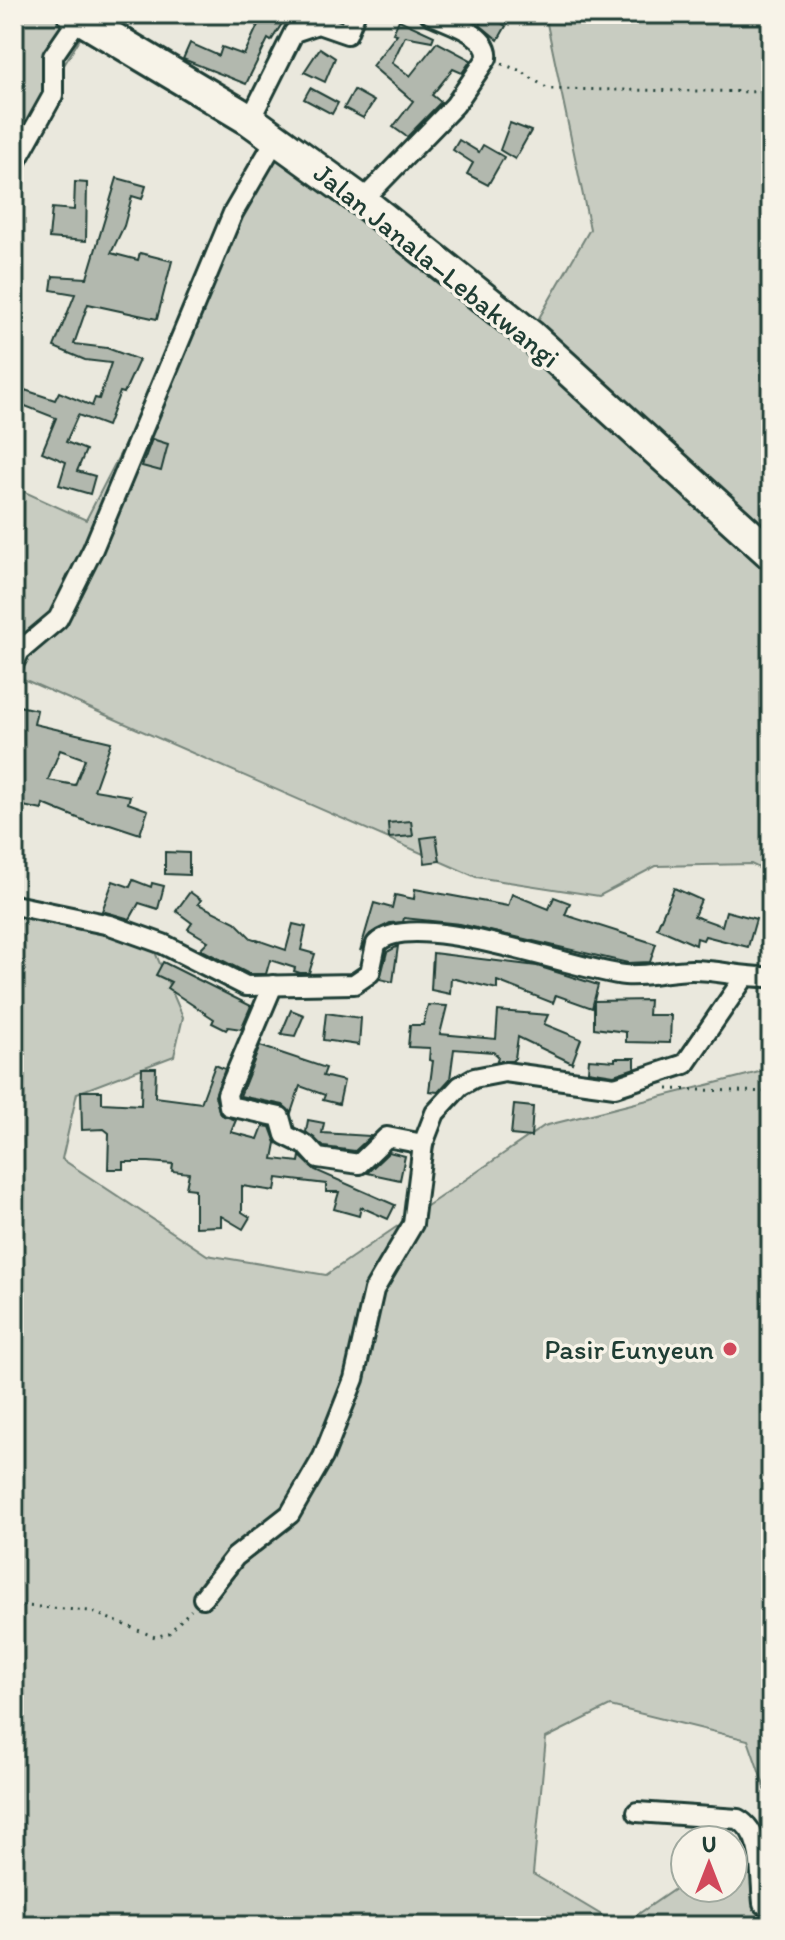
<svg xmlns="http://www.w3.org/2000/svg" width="785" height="1940" viewBox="0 0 785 1940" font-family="Itim,sans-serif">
	<rect width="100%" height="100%" fill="#eae8dd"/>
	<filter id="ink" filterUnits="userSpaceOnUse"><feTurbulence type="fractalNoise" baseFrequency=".0125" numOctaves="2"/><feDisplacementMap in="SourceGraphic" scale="16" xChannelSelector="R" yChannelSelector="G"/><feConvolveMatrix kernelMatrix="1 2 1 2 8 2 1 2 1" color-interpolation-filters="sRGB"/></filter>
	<g filter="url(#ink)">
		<g fill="#c8ccc1" stroke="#74847a" stroke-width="2">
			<path d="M14 14H77L90 22 14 148Z"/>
			<path d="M545 14H771V874L751 864 656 866 599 896 476 877 14 675V487L86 520 277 149 535 325 590 229Z"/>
			<path d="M14 906 145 929 183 1017 174 1056 77 1093 62 1159 207 1255 326 1275 544 1126 771 1069V1806L748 1740 610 1706 546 1738 533 1874 620 1926H14Z"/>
			<path d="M744 1841 766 1926H621L685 1882V1888H733V1849Z"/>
		</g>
		<g fill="#b2b8ae" stroke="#1f3d34" stroke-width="2" fill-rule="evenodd">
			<path d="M263 14H288L271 41 268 39 246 84 183 59 190 43 219 56 222 47 244 55Z"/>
			<path d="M486 14 506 26 498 40 480 25Z"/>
			<path d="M399 20 434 36 432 41 405 36 392 63 410 76 437 42 471 60 462 73 453 69 432 95 441 102 407 137 393 127 413 101 372 66 397 34 393 33Z"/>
			<path d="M320 48 335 58 325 82 304 72Z"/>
			<path d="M310 88 338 103 332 114 304 99Z"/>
			<path d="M354 90 374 101 363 118 344 108Z"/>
			<path d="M510 123 531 131 515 159 500 150Z"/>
			<path d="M459 140 479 152 483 145 504 157 488 185 467 174 473 163 453 150Z"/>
			<path d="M117 178 146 186 142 199 132 196 124 226 111 253 138 260 140 253 172 261 157 319 88 304 74 344 107 348 139 360 124 393 120 392 107 426 78 415 66 442 86 450 77 471 95 476 90 494 59 485 66 462 42 452 56 418 20 404 25 390 55 400 59 392 92 406 95 398 99 399 111 363 85 360 54 347 75 294 51 290 53 276 87 278Z"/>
			<path d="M75 182 87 183 86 241 49 238 52 208 74 210Z"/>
			<path d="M152 439 168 444 161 471 142 466Z"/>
			<path d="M19 706 37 710 34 724 111 742 94 790 130 796 128 803 148 810 140 834 110 824 90 823 43 804 42 810 14 804V726ZM60 750 85 759 75 785 48 780Z"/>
			<path d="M411 821 413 836 389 838 388 823Z"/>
			<path d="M436 836 440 861 425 863 421 838Z"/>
			<path d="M165 852 189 853V875L165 874Z"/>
			<path d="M133 880 151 887 152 883 164 886 158 909 139 903 130 919 102 911 113 881 130 887Z"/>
			<path d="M674 888 701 900 694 916 722 926 726 911 756 919 748 947 705 936 703 940 697 938 696 945 657 928Z"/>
			<path d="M415 889 508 906 512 894 549 909 554 897 570 903 565 915 656 944 650 962 628 963 460 924 404 918 403 922 390 923 370 934 360 951 374 903 392 908 395 895 414 899Z"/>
			<path d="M190 892 201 900 198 904 235 922 251 938 286 950 293 924 306 927 301 950 315 954 309 973H300L294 971 295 968 270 960 266 974H249L200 949 208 941 188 929 192 923 176 911Z"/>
			<path d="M398 946 393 982 380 979 387 952Z"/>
			<path d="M433 953 537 966 598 985 592 1008 556 995 553 1003 497 981V989L451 978 450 994 431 990Z"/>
			<path d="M163 962 251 1006 241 1029 228 1027 226 1030 212 1023 214 1019 167 988 171 982 156 975Z"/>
			<path d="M649 1000 648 1015H671L670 1043 626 1042V1032L594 1028V1001Z"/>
			<path d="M428 1005 447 1006 440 1034 496 1039 498 1011 548 1015 544 1024 581 1039 572 1063 518 1037 515 1058 512 1061H497L498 1056 493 1052 454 1049 450 1079 438 1092 429 1091 433 1061 429 1060 430 1048 408 1047 410 1025H423Z"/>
			<path d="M291 1010 304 1015 295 1036 281 1034Z"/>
			<path d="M326 1013 361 1018 359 1045 323 1040Z"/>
			<path d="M260 1046 326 1068 323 1076 344 1081 339 1104 323 1100 325 1095 300 1086 291 1113 283 1105 240 1096Z"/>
			<path d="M615 1058H635V1068L614 1075 588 1071 589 1059 615 1061Z"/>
			<path d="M215 1065 225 1069 215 1096 220 1114 236 1120 231 1132 258 1139 263 1126 270 1127 276 1143 273 1159 299 1162 300 1156 315 1170 395 1205 388 1219 361 1207 359 1216 334 1209 339 1192H326V1184L277 1178 275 1191 242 1186V1212L250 1217 243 1229 221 1216V1226L195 1227V1189L186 1188 189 1173 172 1171 173 1164 149 1162H123V1169H108L109 1133 104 1129 82 1130 81 1091H102V1103L141 1105 142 1068H156L155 1097 201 1103Z"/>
			<path d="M514 1105 533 1107 531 1137 511 1135Z"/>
			<path d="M308 1120 324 1123 322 1133 371 1136 355 1151 324 1147 306 1132Z"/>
			<path d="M389 1152 405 1156 400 1180 367 1173Z"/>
		</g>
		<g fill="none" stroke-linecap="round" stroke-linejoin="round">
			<defs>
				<g id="minor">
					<path d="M250 120 294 32 318 24 347 34 355 14"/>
					<path d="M14 165 53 95V56L79 18"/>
					<path d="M362 201 455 105 487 58C490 34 448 23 430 14"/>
					<path d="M14 663 20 651 58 619 93 549 233 213 276 139"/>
					<path d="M14 905 110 925 163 944 246 986 354 984 370 973 376 944C411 906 577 971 625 975 647 977 670 970 692 970 719 970 744 978 771 977"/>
					<path d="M273 985 227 1094 229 1106 280 1117 285 1135 307 1146 318 1158 359 1164 387 1137 423 1144"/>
					<path d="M203 1598 235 1557 290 1514 323 1457 354 1379 374 1290 413 1224 423 1144 435 1113 460 1086 474 1078 505 1072 615 1087 685 1064 744 978"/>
					<path d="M637 1812 738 1819C764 1833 760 1876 763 1903L771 1910"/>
				</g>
				<path id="primary" d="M73 14 250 120 362 201 531 336 771 554"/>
			</defs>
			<use href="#minor" stroke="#1f3d34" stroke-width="24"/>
			<use href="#primary" stroke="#1f3d34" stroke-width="36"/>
			<g stroke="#1f3d34" stroke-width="3" stroke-dasharray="2 6" stroke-linecap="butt">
				<path d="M502 64 521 71 548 89 771 92"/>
				<path d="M667 1089 771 1092"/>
				<path d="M14 1605 90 1611 155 1637 169 1633 191 1610"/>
			</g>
			<use href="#minor" stroke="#f7f3e8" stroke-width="18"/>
			<use href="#primary" stroke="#f7f3e8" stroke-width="30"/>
		</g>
	</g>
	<circle fill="#d1495b" stroke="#f7f3e8" stroke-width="3" cx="730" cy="1349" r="8"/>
	<g text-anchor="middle" stroke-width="7" stroke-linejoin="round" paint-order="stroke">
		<g font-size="28" fill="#1f3d34" stroke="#f7f3e8">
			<text transform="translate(437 265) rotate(39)" y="10">Jalan Janala–Lebakwangi</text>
		</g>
		<g font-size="28" fill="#1f3d34" stroke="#f7f3e8" text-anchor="end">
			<text x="714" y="1359">Pasir Eunyeun</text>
		</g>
	</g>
	<rect width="785" height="1940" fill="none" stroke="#f7f3e8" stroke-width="48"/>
	<rect x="24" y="24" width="737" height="1892" fill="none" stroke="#1f3d34" stroke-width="3" filter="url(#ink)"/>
	<g transform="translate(709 1864)"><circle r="38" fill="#f7f3e8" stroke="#a1aaa0" stroke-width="2"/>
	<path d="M0-6L14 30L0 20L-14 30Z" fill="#d1495b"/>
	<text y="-12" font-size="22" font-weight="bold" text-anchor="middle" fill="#1f3d34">U</text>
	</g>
</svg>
